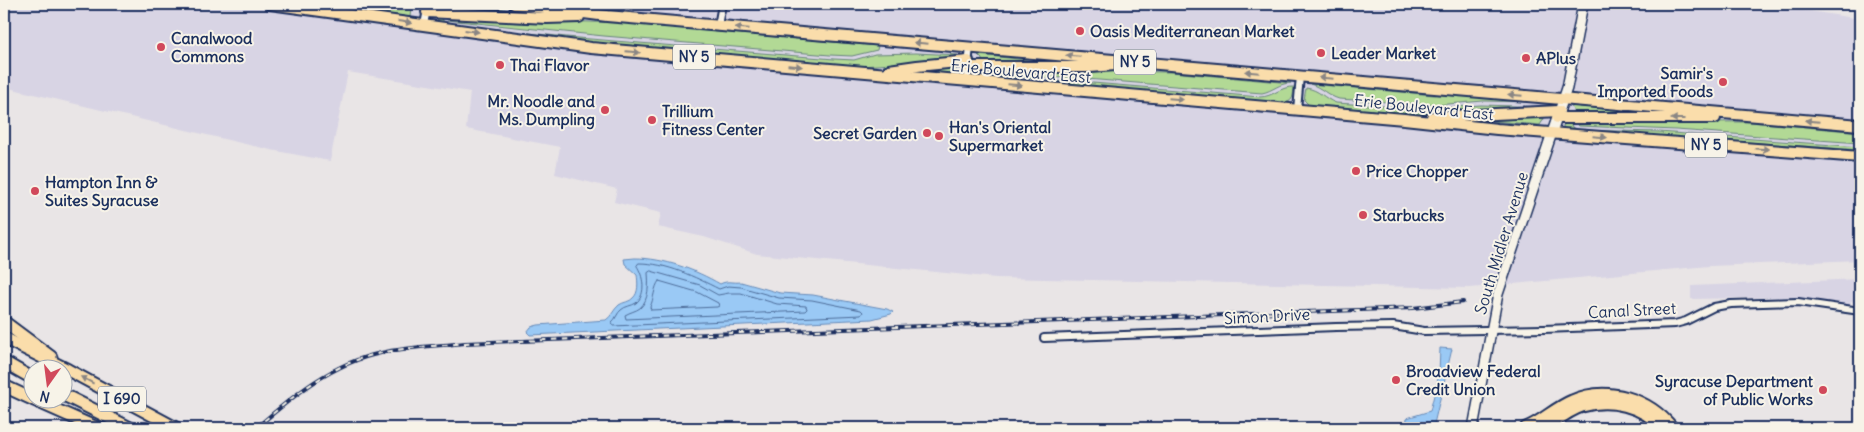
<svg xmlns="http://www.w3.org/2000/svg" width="1864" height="432" viewBox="0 0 1864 432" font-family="Delius,sans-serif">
	<rect width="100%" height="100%" fill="#e9e5e6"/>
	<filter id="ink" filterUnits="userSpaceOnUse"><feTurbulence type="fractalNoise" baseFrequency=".02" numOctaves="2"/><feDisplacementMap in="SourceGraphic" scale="10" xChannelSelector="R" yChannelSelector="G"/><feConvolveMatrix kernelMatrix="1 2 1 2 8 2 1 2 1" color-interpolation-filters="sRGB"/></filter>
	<g filter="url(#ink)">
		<g fill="#d8d4e4">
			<path d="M4 4H1765L1860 19V260L1709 266 1470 288 996 278 757 254 704 237 658 227 661 213 614 202 617 189 555 174 560 147 466 129 470 92 348 72 330 161 271 150 4 87Z"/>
			<path d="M1860 279V304L1851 301 1850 306 1794 297 1691 299V286Z"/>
		</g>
		<g fill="#b2d995" stroke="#66847a">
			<path d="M337 4 411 7 410 17 337 7 336 5Z"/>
			<path d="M443 4H465L521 11V13L445 11Z"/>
			<path d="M441 17 445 24 566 37 834 59 854 60 875 54 916 53 958 55V60L860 66 531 38 439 25 437 20Z"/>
			<path d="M445 17 618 23 878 46 877 50 852 56 830 55 604 36 447 20Z"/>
			<path d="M978 55 1059 63 982 64V59Z"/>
			<path d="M957 66 955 74 921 70Z"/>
			<path d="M975 70 978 71 982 77 994 80 1081 82 1260 97C1273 97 1281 86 1294 87 1293 95 1294 101 1285 103L1090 86 979 80 974 75Z"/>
			<path d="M982 70 1171 72 1291 83C1279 83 1273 91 1262 93L1074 78 1009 77 986 75Z"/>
			<path d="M1310 84 1434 95 1464 94 1538 102 1483 101 1436 105 1339 99C1328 96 1321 87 1310 84Z"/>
			<path d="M1306 88C1320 90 1323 98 1336 103L1430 109 1481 105 1547 107 1459 113 1415 114 1309 105 1304 100Z"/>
			<path d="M1571 106 1671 115H1574L1573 110Z"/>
			<path d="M1543 117 1544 119 1540 125 1492 121 1488 119Z"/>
			<path d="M1569 121 1572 127 1576 130 1659 132 1860 147V150L1562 129 1565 122Z"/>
			<path d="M1573 121 1750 122 1860 132V143L1676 130 1579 126Z"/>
		</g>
		<g fill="#9ac9f5" stroke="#678bb9">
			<path d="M635 258C664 258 696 270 720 284 728 280 733 283 741 282L780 293 813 295 887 309 893 312 891 314 872 319 530 335 527 332 531 327 538 325 606 320C612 316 613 310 619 305 623 302 630 302 633 298 639 293 638 282 637 275L625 264 624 259Z"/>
			<path d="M1440 348 1452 349 1433 428H1406L1407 418 1430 411 1439 375Z"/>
		</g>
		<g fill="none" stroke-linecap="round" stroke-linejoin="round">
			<g stroke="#4e6d9a" stroke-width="1">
				<path d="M639 263C667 263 695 277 719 289L728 286 741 287 779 298 812 300 861 310 863 312 861 315 613 326 612 322C616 319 617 313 621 310 625 306 632 306 636 303 647 294 643 275 637 266Z"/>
				<path d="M651 271 700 285 718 295 729 293H741L777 304 806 306 807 309 805 311 626 319 625 315C630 312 636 311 640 308 649 300 649 284 648 273Z"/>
				<path d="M659 281 697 292 718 303 719 306 717 307 651 310 650 307C654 299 654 287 659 281Z"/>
			</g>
			<defs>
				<g id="street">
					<path d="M424 25 428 4"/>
					<path d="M718 26 722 4"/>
					<path d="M966 81 970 48"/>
					<path d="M1297 110 1300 76"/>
					<path d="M1044 338 1336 327 1393 326 1424 331 1544 329 1675 324 1686 321 1714 307 1731 304 1798 302 1860 311"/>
				</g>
				<path id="secondary" d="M1473 428 1498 294 1567 88 1583 4"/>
				<g id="primary">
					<path d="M270 4 591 48 1404 119 1497 129 1860 157"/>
					<path d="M514 4 607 16 1860 125"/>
					<path d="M427 12 547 18 579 17"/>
					<path d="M968 67H1090L1115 65"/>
					<path d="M889 70 917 66 968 61"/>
					<path d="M1432 117 1559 111"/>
					<path d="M1557 118H1715"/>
				</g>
				<g id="highway">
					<path d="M4 322 51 357"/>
					<path d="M4 338 68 370 176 428"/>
					<path d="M4 362 32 378"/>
					<path d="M4 386 32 399"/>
					<path d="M62 394 130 428"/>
					<path d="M34 400 97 428"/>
					<path d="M1526 428C1542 422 1555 408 1572 401 1607 385 1649 399 1672 428"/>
					<path d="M1545 428C1557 420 1569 410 1582 406 1609 398 1644 405 1661 428"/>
				</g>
			</defs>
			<use href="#street" stroke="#1b2f5e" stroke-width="10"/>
			<use href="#secondary" stroke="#1b2f5e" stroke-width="12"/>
			<use href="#primary" stroke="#1b2f5e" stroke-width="14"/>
			<use href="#highway" stroke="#1b2f5e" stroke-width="15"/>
			<use href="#street" stroke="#f7f3e8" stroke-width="6"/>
			<use href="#secondary" stroke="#f7f3e8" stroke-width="9"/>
			<use href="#primary" stroke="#faddab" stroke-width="10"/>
			<use href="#highway" stroke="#faddab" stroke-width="11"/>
			<defs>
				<path id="rail" d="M256 428C293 396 332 363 381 353 407 347 438 346 465 343L1413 308 1463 302"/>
			</defs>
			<use href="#rail" stroke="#1b2f5e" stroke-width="4"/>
			<use href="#rail" stroke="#f7f3e8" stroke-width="2" stroke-dasharray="5.5" stroke-linecap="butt"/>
		</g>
		<defs><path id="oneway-solid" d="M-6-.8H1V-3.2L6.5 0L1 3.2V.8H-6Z" transform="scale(1.25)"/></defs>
		<g fill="#8a8684">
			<use href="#oneway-solid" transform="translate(405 22) rotate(8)"/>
			<use href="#oneway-solid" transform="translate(742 28) rotate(-175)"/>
			<use href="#oneway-solid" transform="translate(472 31) rotate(8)"/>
			<use href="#oneway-solid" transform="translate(921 43) rotate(-175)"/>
			<use href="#oneway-solid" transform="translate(633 52) rotate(5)"/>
			<use href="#oneway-solid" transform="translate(1073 56) rotate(-175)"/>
			<use href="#oneway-solid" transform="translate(795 66) rotate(5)"/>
			<use href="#oneway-solid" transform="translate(1252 72) rotate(-175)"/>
			<use href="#oneway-solid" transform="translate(1326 78) rotate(-175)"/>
			<use href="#oneway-solid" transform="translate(1015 85) rotate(5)"/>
			<use href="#oneway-solid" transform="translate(1515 95) rotate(-175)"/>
			<use href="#oneway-solid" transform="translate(1176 99) rotate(5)"/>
			<use href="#oneway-solid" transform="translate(1678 119) rotate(-180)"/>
			<use href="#oneway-solid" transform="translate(1812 121) rotate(-175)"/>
			<use href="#oneway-solid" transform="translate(1600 137) rotate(5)"/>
			<use href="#oneway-solid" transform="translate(1762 149) rotate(4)"/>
			<use href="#oneway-solid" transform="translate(87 380) rotate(-152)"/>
		</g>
	</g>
	<g fill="#d1495b" stroke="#f7f3e8" stroke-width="2">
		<circle cx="1080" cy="31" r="5"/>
		<circle cx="161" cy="47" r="5"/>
		<circle cx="1321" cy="53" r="5"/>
		<circle cx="1526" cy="58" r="5"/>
		<circle cx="500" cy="65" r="5"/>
		<circle cx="1723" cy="82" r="5"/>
		<circle cx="605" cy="110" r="5"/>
		<circle cx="652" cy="120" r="5"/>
		<circle cx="927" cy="133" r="5"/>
		<circle cx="939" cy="136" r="5"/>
		<circle cx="1356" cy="171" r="5"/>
		<circle cx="35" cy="191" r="5"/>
		<circle cx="1363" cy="215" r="5"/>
		<circle cx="1396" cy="380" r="5"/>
		<circle cx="1823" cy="390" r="5"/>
	</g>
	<g text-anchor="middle" stroke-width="4" stroke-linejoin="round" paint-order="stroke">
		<g fill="#f7f3e8" stroke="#5d6a87" stroke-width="1">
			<rect x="673" y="44.5" width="42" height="25" rx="4"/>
			<rect x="1114" y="49.5" width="42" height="25" rx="4"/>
			<rect x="1685" y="132.5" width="42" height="25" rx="4"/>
			<rect x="98" y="386.5" width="48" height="25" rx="4"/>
		</g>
		<g font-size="15" font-weight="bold" fill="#1b2f5e">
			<text x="694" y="62">NY 5</text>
			<text x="1135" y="67">NY 5</text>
			<text x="1706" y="150">NY 5</text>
			<text x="122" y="404">I 690</text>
		</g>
		<g font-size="16" font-weight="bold" fill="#1b2f5e" stroke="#f7f3e8" text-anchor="start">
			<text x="1090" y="37">Oasis Mediterranean Market</text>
			<text x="171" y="44">Canalwood<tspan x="171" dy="18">Commons</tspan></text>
			<text x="1331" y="59">Leader Market</text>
			<text x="1536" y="64">APlus</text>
			<text x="510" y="71">Thai Flavor</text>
			<text x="1713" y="79" text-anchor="end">Samir's<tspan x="1713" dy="18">Imported Foods</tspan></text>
			<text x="595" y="107" text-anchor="end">Mr. Noodle and<tspan x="595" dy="18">Ms. Dumpling</tspan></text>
			<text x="662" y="117">Trillium<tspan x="662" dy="18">Fitness Center</tspan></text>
			<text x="949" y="133">Han's Oriental<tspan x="949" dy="18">Supermarket</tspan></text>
			<text x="917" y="139" text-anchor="end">Secret Garden</text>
			<text x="1366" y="177">Price Chopper</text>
			<text x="45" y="188">Hampton Inn &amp;<tspan x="45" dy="18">Suites Syracuse</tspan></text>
			<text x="1373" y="221">Starbucks</text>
			<text x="1406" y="377">Broadview Federal<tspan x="1406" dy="18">Credit Union</tspan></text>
			<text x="1813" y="387" text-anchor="end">Syracuse Department<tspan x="1813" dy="18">of Public Works</tspan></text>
		</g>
		<g font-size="16" fill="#1b2f5e" stroke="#f7f3e8">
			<text transform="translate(1021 71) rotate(5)" y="6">Erie Boulevard East</text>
			<text transform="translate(1424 107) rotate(6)" y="6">Erie Boulevard East</text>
			<text transform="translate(1501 243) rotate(-73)" y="6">South Midler Avenue</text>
			<text transform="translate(1632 310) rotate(-3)" y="6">Canal Street</text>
			<text transform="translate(1267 316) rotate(-3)" y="6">Simon Drive</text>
		</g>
	</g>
	<rect width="1864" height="432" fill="none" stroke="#f7f3e8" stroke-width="20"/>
	<rect x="10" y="10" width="1844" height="412" fill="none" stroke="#1b2f5e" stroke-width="2" filter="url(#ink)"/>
	<g transform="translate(48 384) rotate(194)"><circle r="24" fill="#f7f3e8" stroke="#9fa5b1"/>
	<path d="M0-4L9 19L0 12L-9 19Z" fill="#d1495b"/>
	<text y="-8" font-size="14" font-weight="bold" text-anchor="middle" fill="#1b2f5e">N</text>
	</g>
</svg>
